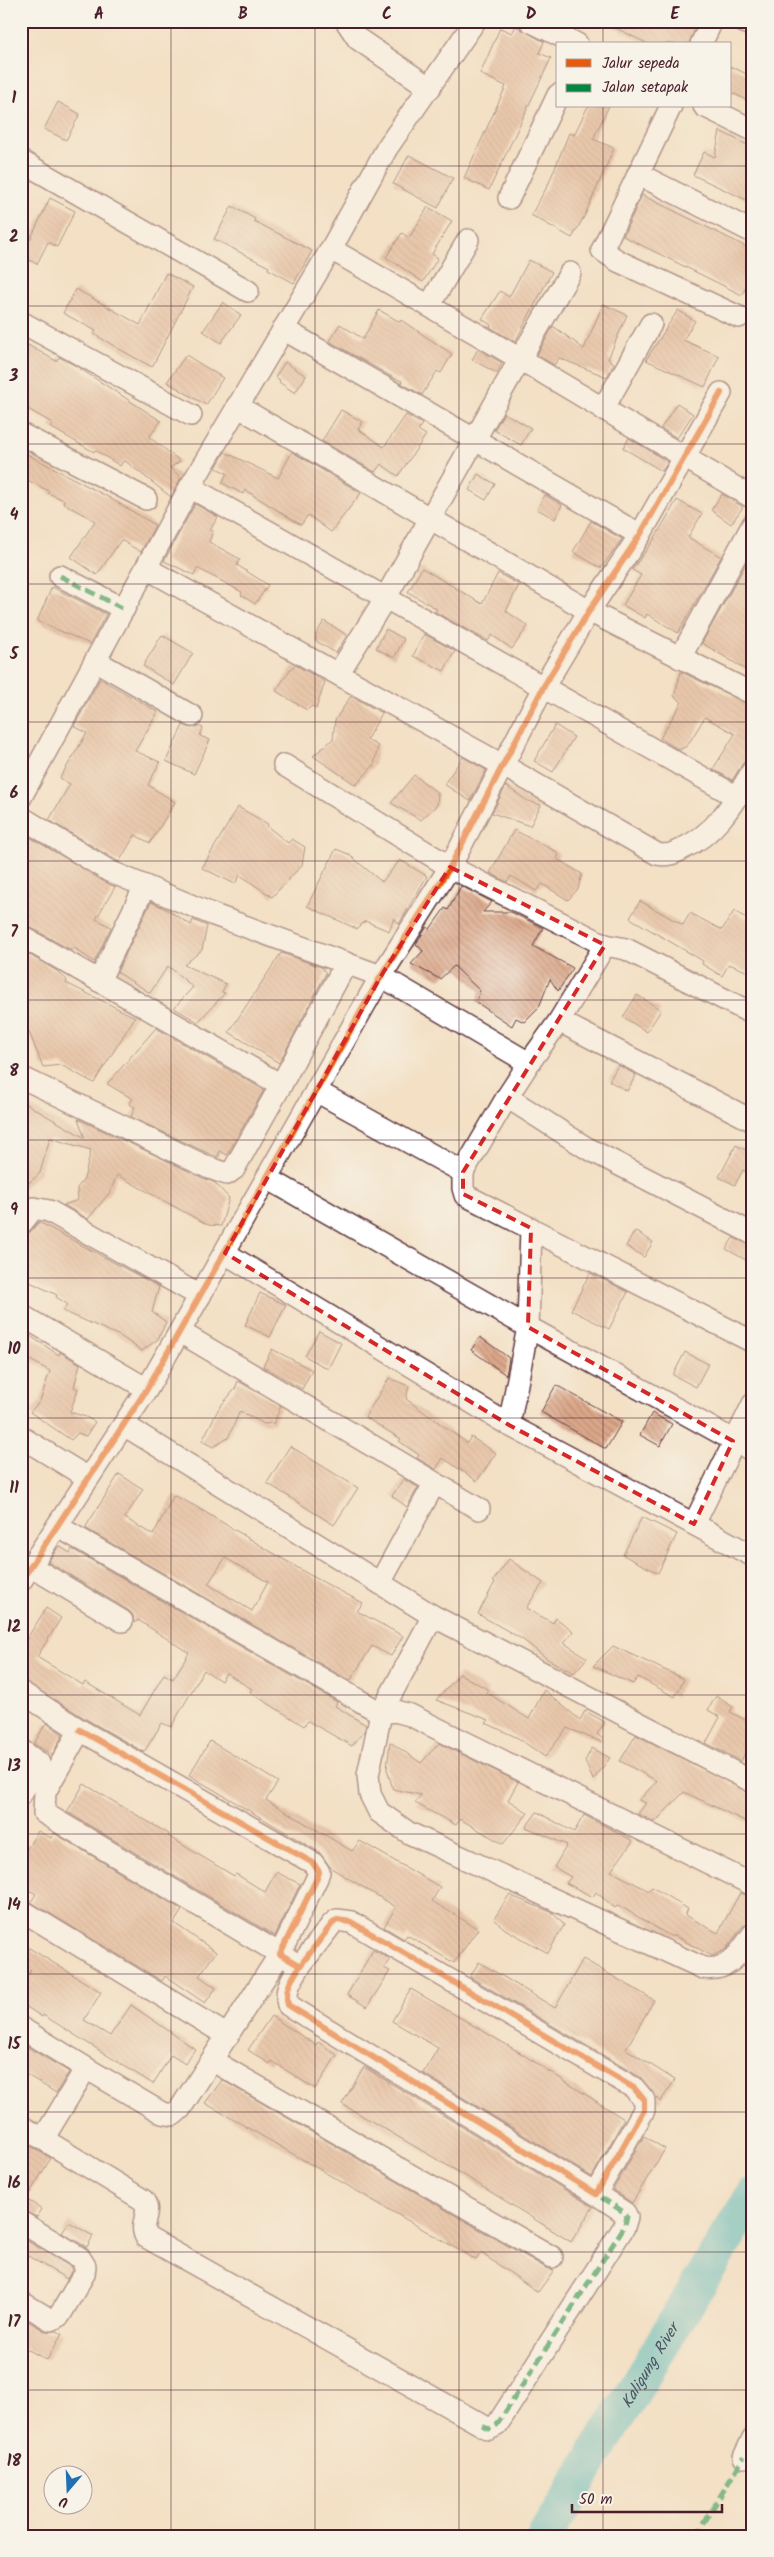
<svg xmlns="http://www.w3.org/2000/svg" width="774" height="2557" viewBox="0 0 774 2557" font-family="Kalam,sans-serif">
	<defs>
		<pattern id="building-back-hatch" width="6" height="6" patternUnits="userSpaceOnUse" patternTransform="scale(1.25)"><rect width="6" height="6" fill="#dca88a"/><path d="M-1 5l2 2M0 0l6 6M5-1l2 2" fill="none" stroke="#b48871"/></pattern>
	</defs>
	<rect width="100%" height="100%" fill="#f7f3e8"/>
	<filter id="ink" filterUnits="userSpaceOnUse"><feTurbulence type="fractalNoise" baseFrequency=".02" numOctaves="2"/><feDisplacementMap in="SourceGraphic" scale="10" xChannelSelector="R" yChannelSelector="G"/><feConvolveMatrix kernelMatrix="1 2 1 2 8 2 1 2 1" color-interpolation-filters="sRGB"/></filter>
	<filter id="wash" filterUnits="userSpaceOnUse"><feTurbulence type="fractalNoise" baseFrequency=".0096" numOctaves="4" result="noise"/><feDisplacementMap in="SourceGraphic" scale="20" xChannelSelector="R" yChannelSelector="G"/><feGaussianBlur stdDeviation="1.12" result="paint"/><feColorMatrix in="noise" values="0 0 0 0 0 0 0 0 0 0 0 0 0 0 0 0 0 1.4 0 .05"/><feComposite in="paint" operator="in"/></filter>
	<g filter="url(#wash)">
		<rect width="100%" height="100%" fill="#f3e0c5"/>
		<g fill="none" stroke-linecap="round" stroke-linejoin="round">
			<path stroke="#4cbac4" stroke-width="36" id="s1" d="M545 2536 753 2195"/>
		</g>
		<g id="blocks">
			<g fill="url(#building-back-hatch)" fill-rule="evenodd">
				<path d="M602 21H698L689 44H648Z"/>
				<path d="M516 26 544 42 539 53 551 58 489 190 464 178 506 86 480 74 500 28 512 33Z"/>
				<path d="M730 66 753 77V103L730 92Z"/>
				<path d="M58 102 80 114 66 140 44 129Z"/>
				<path d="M588 106H609L593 139 614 148 585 215 572 238 531 215 548 185 569 133 574 135Z"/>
				<path d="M720 131 753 148V203L693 175 704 152 715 157Z"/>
				<path d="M409 155 453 178 438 208 393 184Z"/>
				<path d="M642 195 753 250V273L742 295 623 236Z"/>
				<path d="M50 198 75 211 57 247 48 242 37 264 21 256V249L27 238 30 240Z"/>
				<path d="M232 206 255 219 254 221 312 251 294 283 268 269 269 267 214 239Z"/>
				<path d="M428 207 452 221 432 254 438 258 423 282 386 257 402 233 409 238Z"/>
				<path d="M529 260 552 272 515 342 490 327 491 325 482 319 500 291 509 297Z"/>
				<path d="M166 273 193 287 152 367 119 349 94 334 96 331 63 313 76 289 140 325Z"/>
				<path d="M223 302 241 315 221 343 203 331Z"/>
				<path d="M603 304 627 315 608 359 614 363 607 377 559 358 554 365 537 355 553 326 584 349Z"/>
				<path d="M379 310 400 322 401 320 452 354 441 373 437 371 422 395 401 383 402 381 394 378 329 341 340 324 363 339Z"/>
				<path d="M678 310 695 321 683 340 719 356 705 387 646 360Z"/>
				<path d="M21 341 56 361 59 357 76 366 161 421 149 437 180 461 170 468 181 477 171 497 124 460 120 466 95 450 94 452 50 427 52 423 21 405Z"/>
				<path d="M478 349 502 363 497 373 472 360Z"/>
				<path d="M186 355 223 378 206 405 167 382Z"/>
				<path d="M285 362 306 376 295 393 279 382 280 380 275 377Z"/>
				<path d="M677 403 693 414 677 438 661 428Z"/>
				<path d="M341 410 363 422 358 429 384 447 406 415 422 424 418 430 426 435 398 476 381 464 375 472 322 441Z"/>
				<path d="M504 413 531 428 521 445 494 430Z"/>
				<path d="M629 438 668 462 662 471 623 448Z"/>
				<path d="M21 451 110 498 155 525 141 552 121 540 97 575 71 557 95 521 63 503 64 500 48 493 49 491 21 477Z"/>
				<path d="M225 452 278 478 292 452 361 493 331 532 308 515 301 525 245 490 243 494 222 483 227 473 216 468Z"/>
				<path d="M478 474 495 484 486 500 469 490Z"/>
				<path d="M722 494 743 507 731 524 711 510Z"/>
				<path d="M545 495 562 505 555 519 537 509Z"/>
				<path d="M677 500 702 514 688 537 721 557 678 633 647 614 645 618 623 605 641 575 632 570 653 541Z"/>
				<path d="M195 504 218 517 210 530 213 531 209 542 240 559 237 565 268 585 255 604 241 595 242 592 197 568 194 575 164 561Z"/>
				<path d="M591 521 622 539 601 568 573 552Z"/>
				<path d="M753 551V674L702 643Z"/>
				<path d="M422 568 482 604 498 573 519 585 506 611 528 626 512 649 492 635 488 641 466 629 435 612 437 609 408 592Z"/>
				<path d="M52 587 106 614 90 644 37 621Z"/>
				<path d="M324 621 347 635 336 653 316 641V634Z"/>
				<path d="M386 629 404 639 394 658 376 648Z"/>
				<path d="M424 634 455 651 444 671 413 656Z"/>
				<path d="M162 635 193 653 174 685 143 666Z"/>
				<path d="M296 665 325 682 316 709 312 706 307 710 276 691 291 668Z"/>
				<path d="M681 672 753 706V758L743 763 732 780 713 769 735 734 705 717 687 746 679 750 660 738 682 702 674 696Z"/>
				<path d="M100 679 158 712 135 751 160 762 148 785 175 802 150 843 135 835 119 862 49 820 70 784 60 778 87 733 74 726Z"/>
				<path d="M351 696 382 713 367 739 378 746 374 765 356 785 313 756 333 739 335 720Z"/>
				<path d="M183 725 192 728 199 726 203 728 200 736 210 740 194 774 166 761Z"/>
				<path d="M555 725 574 737 553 772 534 761Z"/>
				<path d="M463 757 486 770 470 801 444 784Z"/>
				<path d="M414 775 438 793 437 805 421 820 391 803Z"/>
				<path d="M506 786 528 801 541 805 530 826 492 813Z"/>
				<path d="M238 807 268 824 267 826 288 843 292 839 305 847 302 865 272 897 240 875 235 884 202 868Z"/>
				<path d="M514 830 559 853 557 859 582 874 578 889 568 900 542 884 536 891 511 876 507 882 490 873Z"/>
				<path d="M28 836 115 887 96 919 111 927 94 962 73 947 71 950 28 926 31 923 21 917V846Z"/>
				<path d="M336 849 348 854 382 882 400 860 427 876 399 924 394 918 389 931 365 921 357 929 307 906Z"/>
				<path d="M461 886 492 902 483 912H511L543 928 533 946 573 968 558 991 550 979 539 1007 524 1022 516 1018 512 1026 476 1002 480 991 454 966 440 979 411 964 423 951 416 944 427 927 430 929 445 908 448 910Z"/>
				<path d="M640 901 683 925 690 913 722 930 734 911 753 922V974L729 964 722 976 702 964 703 961 630 918Z"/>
				<path d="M151 902 166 909 191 925 193 920 207 926 202 950 184 965 226 984 222 992 225 993 198 1022 174 1008 193 987 168 966 150 993 117 972Z"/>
				<path d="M23 951 57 971 67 980 66 983 135 1017 94 1083 61 1065 43 1067 21 1012Z"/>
				<path d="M281 953 321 967 326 973 279 1063 229 1032Z"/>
				<path d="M637 995 661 1010 647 1032 623 1017Z"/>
				<path d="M156 1028 264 1090 227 1155 220 1151 218 1157 212 1155 131 1117 135 1107 129 1104 133 1099 107 1084Z"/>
				<path d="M618 1065 636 1075 627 1091 609 1081Z"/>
				<path d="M21 1101 85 1138 78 1119 215 1183 229 1198 221 1226 208 1225 117 1175 110 1192 88 1219 64 1205 78 1200 77 1188 84 1179 91 1150 50 1138 40 1173 21 1190Z"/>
				<path d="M736 1145 753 1154V1175L743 1170 735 1185 719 1177Z"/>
				<path d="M39 1222 159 1287 152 1312 166 1322 158 1339 142 1351 120 1336 63 1311 67 1304 56 1297 57 1295 30 1282 21 1291V1236L30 1232Z"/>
				<path d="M635 1231 653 1242 644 1257 626 1246Z"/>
				<path d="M733 1238 753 1246V1264L726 1249Z"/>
				<path d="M590 1273 628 1292 609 1329 571 1310Z"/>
				<path d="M260 1293 286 1305 270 1337 245 1325Z"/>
				<path d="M21 1330 59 1355 60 1352 80 1364 74 1387 78 1389 70 1412 86 1417 95 1422 86 1436 78 1433 71 1440 30 1412 40 1401 50 1371 21 1355Z"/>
				<path d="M319 1331 341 1343 328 1369 305 1356Z"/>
				<path d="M480 1337 509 1358 506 1375 471 1350Z"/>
				<path d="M272 1349 312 1370 302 1389 263 1366Z"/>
				<path d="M685 1352 708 1364 696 1387 673 1375Z"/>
				<path d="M389 1378 409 1386 406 1399 467 1443 471 1437 496 1453 477 1481 443 1458 436 1469 417 1458 419 1455 399 1441 401 1439 365 1417Z"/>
				<path d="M238 1381 281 1406 274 1423 264 1424 240 1411 228 1438 213 1447 202 1441 219 1408 235 1389Z"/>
				<path d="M556 1385 622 1422 606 1449 541 1412Z"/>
				<path d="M652 1413 672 1424 660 1446 640 1435Z"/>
				<path d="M290 1446 358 1488 334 1525 267 1483Z"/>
				<path d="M119 1474 143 1489 125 1518 153 1535 174 1495 195 1506 308 1574 363 1603 357 1611 403 1636 391 1656 372 1646 350 1681 85 1528ZM225 1558 268 1582 252 1611 208 1584Z"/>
				<path d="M403 1479 418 1487 407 1507 392 1496Z"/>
				<path d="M642 1517 677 1534 658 1573 623 1555Z"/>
				<path d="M59 1546 70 1553 72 1549 337 1702 335 1706 366 1725 364 1731 352 1746 308 1721 304 1726 250 1692 252 1689 226 1673 221 1681 204 1670 171 1727 162 1723 144 1752 86 1719 21 1680V1648L46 1608 61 1618 37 1657 83 1685 85 1682 140 1715 164 1674 173 1679 189 1653 138 1620 134 1623 133 1615 128 1610 48 1562Z"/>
				<path d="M509 1559 543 1583 526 1608 553 1623 556 1618 573 1631 564 1643 587 1658 574 1673 549 1660 522 1639 478 1614 495 1582 493 1581Z"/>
				<path d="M613 1646 684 1679 675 1697 638 1677 633 1684 593 1666Z"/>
				<path d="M460 1674 489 1690 486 1692 529 1719 544 1690 580 1720 585 1711 605 1722 597 1734 603 1739 601 1742 567 1728 545 1757 518 1738 486 1723 489 1720 436 1700Z"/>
				<path d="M716 1696 733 1707 730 1712 753 1724V1738L741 1761 706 1743 720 1717 708 1710Z"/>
				<path d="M46 1723 63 1734 52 1755 34 1744Z"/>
				<path d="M636 1735 753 1794V1825L684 1792 655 1822 638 1814 646 1803 639 1800 657 1781 620 1761Z"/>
				<path d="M210 1741 278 1782 266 1800 352 1851 360 1841 440 1887 432 1901 478 1929 454 1963 407 1935 404 1939 384 1927 396 1907 331 1868 319 1852 189 1775Z"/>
				<path d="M390 1742 421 1763 439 1743 518 1782 508 1800 528 1813 503 1844 460 1819 456 1825 415 1803 421 1795 393 1789 387 1769Z"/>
				<path d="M592 1748 610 1758 593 1780 585 1761Z"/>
				<path d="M84 1784 169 1834 168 1836 234 1876 236 1874 265 1892 276 1872 300 1884 275 1936 67 1812Z"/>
				<path d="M537 1812 574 1832 584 1815 633 1841 611 1871 649 1891 652 1887 688 1909 685 1915 718 1933 740 1893 753 1897V1922L743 1926 725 1950 712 1956 673 1935 672 1937 618 1905 615 1908 596 1892 593 1897 566 1883 571 1877 554 1867 567 1845 526 1827Z"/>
				<path d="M38 1831 51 1838 54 1833 182 1910 174 1923 216 1952 199 1976 216 1988 205 2003 165 1976 162 1981 31 1902 36 1894 21 1886V1858Z"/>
				<path d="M509 1895 553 1913 564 1925 548 1953 505 1929 494 1919Z"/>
				<path d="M21 1943 101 1992 84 2020 110 2036 131 2005 195 2049 185 2064 171 2055 153 2084 43 2015 42 2017 21 2003V1985L31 1970 21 1964Z"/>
				<path d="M373 1950 390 1959 384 1968 390 1971 367 2007 347 1995Z"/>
				<path d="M583 1959 654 2000 626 2049 675 2080 660 2102 640 2077 470 1977 479 1962 555 2008Z"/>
				<path d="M411 1989 519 2052 624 2119 592 2177 423 2073 438 2048 392 2021Z"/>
				<path d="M271 2016 316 2045 318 2042 337 2055 315 2089 272 2061 270 2064 248 2050Z"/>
				<path d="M21 2043 69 2072 56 2093 21 2071Z"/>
				<path d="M364 2067 593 2207 571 2242 462 2174 342 2104Z"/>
				<path d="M222 2080 546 2268 554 2270 538 2292 481 2253 476 2260 205 2103Z"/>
				<path d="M644 2136 665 2149 632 2203 613 2190Z"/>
				<path d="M21 2141 51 2158 26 2199 42 2209 37 2217 21 2210Z"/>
				<path d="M69 2222 93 2236 87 2247 62 2233Z"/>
				<path d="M21 2237 71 2267 72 2270 67 2279 21 2252Z"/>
				<path d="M21 2317 45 2331H57L62 2334 47 2360 21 2346Z"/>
			</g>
		</g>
	</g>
	<g filter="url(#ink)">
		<use href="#blocks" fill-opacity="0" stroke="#633c42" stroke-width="1"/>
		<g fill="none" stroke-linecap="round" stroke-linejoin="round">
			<defs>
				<g id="minor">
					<path d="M346 21 358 39 430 88"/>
					<path d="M530 21 577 44"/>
					<path d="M742 21 753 26"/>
					<path d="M701 44 712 21"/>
					<path d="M671 106 602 250 618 261 739 317"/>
					<path d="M704 106 753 130"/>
					<path d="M21 161 248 291"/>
					<path d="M638 174 753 232"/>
					<path d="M509 198 558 95"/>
					<path d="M331 249 520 359 570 273"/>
					<path d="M429 306 468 240"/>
					<path d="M21 322 191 415"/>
					<path d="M283 329 640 535"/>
					<path d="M237 406 589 611 753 694"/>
					<path d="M603 409 651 324"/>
					<path d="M21 434 146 499"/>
					<path d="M190 487 737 797"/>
					<path d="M146 568 504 766 657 854C667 856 673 854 682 849 718 832 733 803 753 770"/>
					<path d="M60 576 124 609"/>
					<path d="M680 658 753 524"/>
					<path d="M96 661 192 716"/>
					<path d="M338 674 386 597 520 359 753 498"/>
					<path d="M284 765 450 867 605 945"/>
					<path d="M21 797 190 487 331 249 387 148 475 21"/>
					<path d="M21 817 109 871 214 915 381 976 529 1063 559 1021 605 945 626 949 753 1014"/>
					<path d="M21 936 281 1085 234 1169 227 1174 207 1167 27 1080"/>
					<path d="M99 981 145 886"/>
					<path d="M559 1021 753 1121"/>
					<path d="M529 1063 507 1097 585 1147 753 1234"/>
					<path d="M281 1085 346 963"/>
					<path d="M316 1091 463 1172V1188L465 1195 753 1342"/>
					<path d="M463 1172 507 1097"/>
					<path d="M267 1178 528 1327 753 1451"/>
					<path d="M21 1224 34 1208 49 1211 200 1296"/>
					<path d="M225 1253 509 1425 753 1556"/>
					<path d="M21 1315 147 1389"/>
					<path d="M180 1332 479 1509"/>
					<path d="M124 1425 433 1616 753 1782"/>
					<path d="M509 1425 528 1327 531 1228"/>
					<path d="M21 1437 88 1478"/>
					<path d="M694 1524 753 1404"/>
					<path d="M57 1526 381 1713 395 1711 410 1715 753 1885"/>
					<path d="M32 1567 122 1621"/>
					<path d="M21 1581 147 1389 381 976 450 867 544 686 589 611 640 535 721 393"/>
					<path d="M380 1583 434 1484"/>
					<path d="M433 1616 381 1713 368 1775 370 1794 379 1812 409 1833 703 1968C730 1972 739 1953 753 1934"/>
					<path d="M21 1692 80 1730 45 1792 44 1813 280 1954 180 2109 173 2115 162 2113 86 2068"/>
					<path d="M80 1730 313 1863 319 1872 317 1878 280 1954 300 1966C292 1979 284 1989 288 2005L596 2194 644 2110V2100L634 2088 351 1922 337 1920 332 1924 300 1966"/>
					<path d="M21 1750 39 1763 21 1794"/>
					<path d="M21 1910 228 2036"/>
					<path d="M21 2028 86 2068 43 2139 21 2126"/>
					<path d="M213 2061 552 2257"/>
					<path d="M43 2139 143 2200C153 2213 138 2223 146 2237L489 2429 497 2425 624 2227 627 2217 625 2213 596 2194"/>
					<path d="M21 2222 80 2258 85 2266 84 2274 60 2315 51 2320 21 2302"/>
					<path d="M744 2457 753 2438"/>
				</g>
			</defs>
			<use href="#minor" stroke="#633c42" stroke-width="24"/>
			<use href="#minor" stroke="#fff" stroke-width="21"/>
			<g stroke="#00873e" stroke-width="5" stroke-dasharray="10 5" stroke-linecap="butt">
				<path d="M60 576 124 609"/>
				<path d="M482 2426 489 2429 497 2425 624 2227 627 2217 625 2213 596 2194"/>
				<path d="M696 2536 744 2457"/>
			</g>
			<defs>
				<g id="cycleway">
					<path d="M21 1581 147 1389 381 976 450 867 544 686 589 611 640 535 721 393"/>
					<path d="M80 1730 313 1863 319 1872 317 1878 280 1954 300 1966C292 1979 284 1989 288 2005L596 2194 644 2110V2100L634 2088 351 1922 337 1920 332 1924 300 1966"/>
				</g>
			</defs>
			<use href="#cycleway" stroke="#f7f3e8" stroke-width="9"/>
			<use href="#cycleway" stroke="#e8590c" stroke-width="6"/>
		</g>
	</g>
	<path d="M0 0H774V2557H0ZM450 867 605 945 463 1172V1194L531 1228 528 1327 733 1441 694 1524 509 1425 225 1253 381 976Z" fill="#f3e0c5" fill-opacity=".55" fill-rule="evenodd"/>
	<path fill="none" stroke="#d62828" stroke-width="4" stroke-dasharray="10 6" stroke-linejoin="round" d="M450 867 605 945 463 1172V1194L531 1228 528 1327 733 1441 694 1524 509 1425 225 1253 381 976Z"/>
	<path fill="none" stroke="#4a1f2b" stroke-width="1" stroke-opacity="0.55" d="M171 21V2536M315 21V2536M459 21V2536M603 21V44M603 106V2536M21 166H753M21 306H753M21 444H753M21 584H753M21 722H753M21 861H753M21 1000H753M21 1140H753M21 1278H753M21 1418H753M21 1556H753M21 1695H753M21 1834H753M21 1974H753M21 2112H753M21 2252H753M21 2390H753"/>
	<g text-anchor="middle" stroke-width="4.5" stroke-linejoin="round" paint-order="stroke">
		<g font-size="16" font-style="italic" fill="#4b5561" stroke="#f7f3e8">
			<text dy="6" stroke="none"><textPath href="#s1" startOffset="200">Kaligung River</textPath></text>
		</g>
	</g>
	<rect width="774" height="2557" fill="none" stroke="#f7f3e8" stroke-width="55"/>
	<rect x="556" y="42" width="175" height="65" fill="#f7f3e8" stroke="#b29e9c"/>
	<rect x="566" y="59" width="25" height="8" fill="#e8590c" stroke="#b29e9c"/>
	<text x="602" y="68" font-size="15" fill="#4a1f2b">Jalur sepeda</text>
	<rect x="566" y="84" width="25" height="8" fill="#00873e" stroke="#b29e9c"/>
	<text x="602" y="92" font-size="15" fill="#4a1f2b">Jalan setapak</text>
	<g transform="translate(68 2490) rotate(199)"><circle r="24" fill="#f7f3e8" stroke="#b29e9c"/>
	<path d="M0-4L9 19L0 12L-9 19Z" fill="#1f6fb2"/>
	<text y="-8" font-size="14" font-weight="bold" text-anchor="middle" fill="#4a1f2b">U</text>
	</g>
	<path d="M572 2504v8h150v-8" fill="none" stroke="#4a1f2b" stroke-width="2.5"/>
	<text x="579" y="2504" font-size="15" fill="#4a1f2b" stroke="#f7f3e8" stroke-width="4" paint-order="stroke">50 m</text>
	<rect x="28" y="28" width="718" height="2502" fill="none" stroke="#4a1f2b" stroke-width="2"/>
	<g font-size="16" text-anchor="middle" font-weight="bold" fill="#4a1f2b">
		<text x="99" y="19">A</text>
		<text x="243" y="19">B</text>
		<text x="387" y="19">C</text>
		<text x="531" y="19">D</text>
		<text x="675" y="19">E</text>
		<text x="14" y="103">1</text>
		<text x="14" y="242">2</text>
		<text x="14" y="381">3</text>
		<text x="14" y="520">4</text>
		<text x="14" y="659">5</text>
		<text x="14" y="798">6</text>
		<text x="14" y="937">7</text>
		<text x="14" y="1076">8</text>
		<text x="14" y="1215">9</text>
		<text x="14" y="1354">10</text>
		<text x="14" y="1493">11</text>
		<text x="14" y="1632">12</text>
		<text x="14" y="1771">13</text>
		<text x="14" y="1910">14</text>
		<text x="14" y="2049">15</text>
		<text x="14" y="2188">16</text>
		<text x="14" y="2327">17</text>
		<text x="14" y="2466">18</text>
	</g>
</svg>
